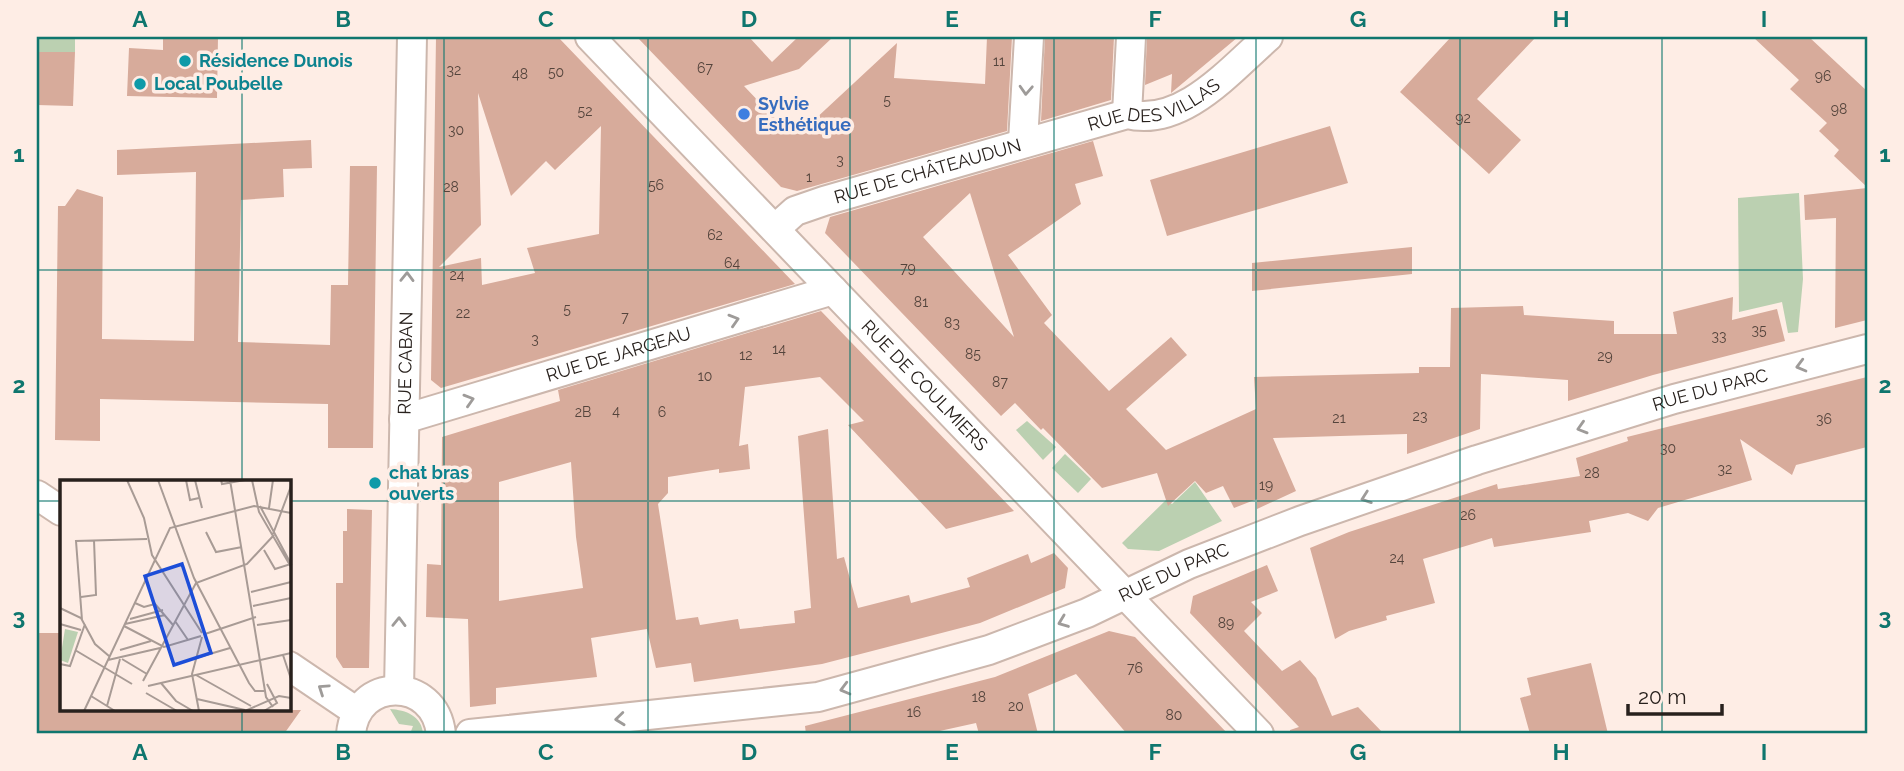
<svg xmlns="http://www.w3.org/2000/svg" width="1904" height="771" viewBox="0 0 1904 771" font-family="Raleway,sans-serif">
	<rect width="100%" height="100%" fill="#feede5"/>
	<g fill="#bbd0b1">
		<rect x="37" y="37" width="38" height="15"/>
		<path d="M1799 193 1803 279 1798 332 1788 333 1782 302 1739 312 1738 198Z"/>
		<path d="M1027 421 1056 447 1043 460 1016 430Z"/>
		<path d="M1065 454 1091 479 1078 493 1052 468Z"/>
		<path d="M1195 482 1222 521 1159 551 1128 549 1122 543 1166 500 1172 504Z"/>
		<path d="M390 709C406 710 422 716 423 734H410L413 726 399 724Z"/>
	</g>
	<g fill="#d7ab9b" fill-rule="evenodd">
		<path d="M163 37H218L217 98 127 96 129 48 163 50Z"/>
		<path d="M436 37H558L795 284 441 388 431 380ZM478 93 511 196 546 161 555 170 601 126 599 234 527 248 535 273 482 285 481 258 439 267 481 225Z"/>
		<path d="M637 37H749L772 62 798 37H833L799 69 744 86 788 132 806 115 812 122 897 43 894 78 985 84 987 37H1012L1007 131 797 191 781 187Z"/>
		<path d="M1045 37H1114L1111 100 1041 121Z"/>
		<path d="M1147 37H1238L1171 93 1172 74 1145 85Z"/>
		<path d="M1451 37H1536L1477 99 1521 140 1489 174 1400 92Z"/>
		<path d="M1753 37H1809L1867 91V187L1834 156 1839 150 1819 131 1827 123 1790 89 1799 80Z"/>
		<path d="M37 52H75L73 106 37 105Z"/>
		<path d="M1330 126 1348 183 1167 236 1150 180Z"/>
		<path d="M311 140 312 168 283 169 284 197 241 200 238 342 330 345 331 285H348L350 166H377L373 448H328V404L100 399V441L55 440 58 206H65L77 189 103 197 102 339 194 341 196 172 117 175V150Z"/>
		<path d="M1093 141 1103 176 1075 184 1081 204 1008 255 1052 315 1044 323 1109 391 1171 337 1187 355 1126 409 1166 450 1256 409 1254 377 1419 373V367H1450L1451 308 1523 306 1524 315 1614 321V334H1677L1673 312 1733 297 1732 320 1777 309 1785 341 1653 375 1568 401V380L1481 374 1480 429 1407 454V434L1273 438 1296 491 1257 509V499L1234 508 1223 486 1206 493 1195 481 1168 506 1157 473 1102 488 1043 428 1041 430 1015 403 1001 416 825 233 830 217ZM970 193 1014 337 923 237Z"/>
		<path d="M1867 188V320L1835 328 1836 218 1805 220 1804 195Z"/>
		<path d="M1412 247V274L1252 291V263Z"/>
		<path d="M821 311 1014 511 946 529 848 425 864 421 820 377 745 387 739 446 748 444 750 469 719 473V469L668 477V493L658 504 676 620 698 617 700 625 738 619 740 629 795 623 794 611 811 608 798 436 828 429 837 559 844 557 858 608 909 595 911 603 970 587 967 578 1028 554 1031 563 1054 553 1068 568 1065 588 980 623 822 664 694 682 691 663 656 668 647 629 591 638 597 677 496 688V704L470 707 468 619 426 617 427 564 441 565 442 437 560 401 558 390ZM571 462 576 537 583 588 499 601V482Z"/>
		<path d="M1867 377V447L1796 465 1792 475 1740 439 1752 480 1658 508 1648 521 1628 513 1589 521 1591 532 1494 547 1492 538 1423 559 1435 603 1386 616 1387 620 1349 631 1335 639 1310 548 1349 532 1497 484 1498 489 1580 476 1576 458 1628 441 1627 437Z"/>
		<path d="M347 509 372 510 369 668H343L336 657V583H343V531H347Z"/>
		<path d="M1267 565 1278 591 1251 602 1262 613 1244 631 1282 671 1300 660 1316 678 1332 716 1358 707 1384 734H1290V730L1299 727 1190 613 1193 596Z"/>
		<path d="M1109 631 1135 637 1228 734H1127L1076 674 1028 694 1038 734H979L976 723 926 734H806L805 726 995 677Z"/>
		<path d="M37 633H61V710H301L284 734H37Z"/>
		<path d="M1591 663 1608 734H1530L1520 698 1531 695 1527 678Z"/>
	</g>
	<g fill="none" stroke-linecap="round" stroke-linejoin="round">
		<defs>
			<g id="street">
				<path id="s1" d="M590 37 1259 734"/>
				<path d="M1127 114 1131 37"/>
				<path d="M1023 142 1029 37"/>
				<path id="s2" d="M776 228 795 211 824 201 1127 114C1182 128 1230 70 1268 37"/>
				<path id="s3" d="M404 419 833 290"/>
				<path d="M37 495 61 511"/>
				<path d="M289 666 357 712"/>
				<path id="s4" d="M399 690 412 37"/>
				<path d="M351 734C356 676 435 676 441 734"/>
				<path id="s5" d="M470 734 818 697 989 650 1087 613 1189 564 1300 521 1477 460 1674 399 1867 349"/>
			</g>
		</defs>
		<use href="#street" stroke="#ccb7ad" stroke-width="32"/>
		<use href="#street" stroke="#fff" stroke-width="28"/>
	</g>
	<defs><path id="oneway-chevron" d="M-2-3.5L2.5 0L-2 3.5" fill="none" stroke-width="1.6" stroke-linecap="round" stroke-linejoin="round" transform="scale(1.75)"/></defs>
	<g stroke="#9e9b99">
		<use href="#oneway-chevron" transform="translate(1026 90) rotate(93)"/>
		<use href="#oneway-chevron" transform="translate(407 277) rotate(-89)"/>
		<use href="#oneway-chevron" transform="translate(734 320) rotate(-17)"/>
		<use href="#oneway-chevron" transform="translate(1801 366) rotate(165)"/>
		<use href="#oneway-chevron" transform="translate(469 400) rotate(-17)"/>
		<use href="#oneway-chevron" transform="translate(1582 428) rotate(163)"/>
		<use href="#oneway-chevron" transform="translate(1366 498) rotate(161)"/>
		<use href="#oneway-chevron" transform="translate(399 622) rotate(-89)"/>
		<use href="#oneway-chevron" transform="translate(1063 622) rotate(159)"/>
		<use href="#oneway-chevron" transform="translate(323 689) rotate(-146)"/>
		<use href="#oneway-chevron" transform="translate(845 689) rotate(165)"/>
		<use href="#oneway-chevron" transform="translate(620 719) rotate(174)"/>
	</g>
	<path fill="none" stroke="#0f766e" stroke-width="2" stroke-opacity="0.55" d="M242 37V482M444 37V734M648 37V734M850 37V734M1054 37V734M1256 37V734M1460 37V734M1662 37V734M37 270H1867M37 501H61M289 501H1867M242 710V734"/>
	<g fill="#0f9aa8" stroke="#feede5" stroke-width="2.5">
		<circle cx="185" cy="61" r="7"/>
		<circle cx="140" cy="84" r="7"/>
		<circle cx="375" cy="483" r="7"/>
	</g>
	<circle fill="#3f7fe0" stroke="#feede5" stroke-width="2.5" cx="744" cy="114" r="7"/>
	<g text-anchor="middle" stroke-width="7" stroke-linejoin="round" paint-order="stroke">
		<g font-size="14" fill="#54443c">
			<text x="999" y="66">11</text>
			<text x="705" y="73">67</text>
			<text x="454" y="75">32</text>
			<text x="556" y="77">50</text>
			<text x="520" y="79">48</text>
			<text x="1823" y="81">96</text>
			<text x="887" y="105">5</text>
			<text x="1839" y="114">98</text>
			<text x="585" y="116">52</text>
			<text x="1463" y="123">92</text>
			<text x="456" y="135">30</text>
			<text x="840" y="165">3</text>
			<text x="809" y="182">1</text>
			<text x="656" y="190">56</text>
			<text x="451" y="192">28</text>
			<text x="715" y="240">62</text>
			<text x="732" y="268">64</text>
			<text x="908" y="273">79</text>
			<text x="457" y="280">24</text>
			<text x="921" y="307">81</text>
			<text x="567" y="314">5</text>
			<text x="463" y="318">22</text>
			<text x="625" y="322">7</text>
			<text x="952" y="328">83</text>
			<text x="1759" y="335">35</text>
			<text x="1719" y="341">33</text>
			<text x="535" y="344">3</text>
			<text x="779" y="354">14</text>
			<text x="973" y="359">85</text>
			<text x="746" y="360">12</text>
			<text x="1605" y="361">29</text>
			<text x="705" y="381">10</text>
			<text x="1000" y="387">87</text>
			<text x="616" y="416">4</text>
			<text x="583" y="417">2B</text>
			<text x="662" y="417">6</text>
			<text x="1420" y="421">23</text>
			<text x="1339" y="423">21</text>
			<text x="1824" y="424">36</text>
			<text x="1668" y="453">30</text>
			<text x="1725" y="474">32</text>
			<text x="1592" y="478">28</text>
			<text x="1266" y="490">19</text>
			<text x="1468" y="520">26</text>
			<text x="1397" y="563">24</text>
			<text x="1226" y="628">89</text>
			<text x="1135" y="673">76</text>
			<text x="979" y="702">18</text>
			<text x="1016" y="711">20</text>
			<text x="914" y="717">16</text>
			<text x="1174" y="720">80</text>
		</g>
		<g font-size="18" font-weight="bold" fill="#0d838f" stroke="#feede5" text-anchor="start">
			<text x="199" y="67">Résidence Dunois</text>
			<text x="154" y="90">Local Poubelle</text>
			<text x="389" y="479">chat bras<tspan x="389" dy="21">ouverts</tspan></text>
		</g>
		<g font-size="18" fill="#28211d" stroke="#feede5">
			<text dy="6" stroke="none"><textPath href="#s2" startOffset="401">RUE DES VILLAS</textPath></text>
			<text dy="6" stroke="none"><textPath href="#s2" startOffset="164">RUE DE CHÂTEAUDUN</textPath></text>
			<text dy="6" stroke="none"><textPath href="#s3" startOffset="224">RUE DE JARGEAU</textPath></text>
			<text dy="6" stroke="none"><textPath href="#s4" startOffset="327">RUE CABAN</textPath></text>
			<text dy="6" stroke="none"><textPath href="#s1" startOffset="483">RUE DE COULMIERS</textPath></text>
			<text dy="6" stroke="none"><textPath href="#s5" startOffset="1295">RUE DU PARC</textPath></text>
			<text dy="6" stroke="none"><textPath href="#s5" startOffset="728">RUE DU PARC</textPath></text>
		</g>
		<g font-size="18" font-weight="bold" fill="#366cbe" stroke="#feede5" text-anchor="start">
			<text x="758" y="110">Sylvie<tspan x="758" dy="21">Esthétique</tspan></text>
		</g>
	</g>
	<g transform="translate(60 480)">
		<rect width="231" height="231" fill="#feede5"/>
		<path d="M5 149 18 152 8 183 0 180Z" fill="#bbd0b1"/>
		<path fill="none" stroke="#a89b95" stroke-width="2" d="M67 0 84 38 92 75 142 153M98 0 134 98 189 203 195 211H204M126 0 130 20 139 18M135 0 142 28M161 0 162 4 185 0M170 0 206 217 213 227M192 0 199 32 231 87M200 26 231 84 215 89 204 70M209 28 213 0M146 52 156 72 182 67M213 54 231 6M191 112 231 102M21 117 36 115 34 60M75 123 84 127 95 124 113 145M193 126 231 118M0 128 21 138 35 164 49 176M70 139 103 130M22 140 16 61 87 59M115 141 128 160M0 144 21 150M65 144 105 135M197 145 231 140M64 146 104 167 141 156M145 154 196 137M15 170 72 204M60 170 91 161M223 175 231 199M136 178 170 168M62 179 87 194M48 180 100 168M0 184 10 186 25 144M136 195 191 226M83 201 136 103 187 84 214 55M101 203 116 221 133 231M88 206 231 173M86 213 117 231M31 216 55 231M137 219 185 230M47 226 60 179M24 231 110 48 194 26 231 33M139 231 132 194 142 157M185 231 219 216 231 218M204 231 217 223 207 204"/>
		<path fill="#1d4ed8" fill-opacity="0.15" stroke="#1d4ed8" stroke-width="3.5" d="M122 84 151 173 114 185 85 96Z"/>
		<rect width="231" height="231" fill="none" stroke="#28211d" stroke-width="3.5"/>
	</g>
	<rect width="1904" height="771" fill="none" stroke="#feede5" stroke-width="77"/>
	<path d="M1628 704v10h94v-10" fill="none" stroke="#28211d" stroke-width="3.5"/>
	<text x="1638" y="704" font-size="21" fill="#28211d" stroke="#feede5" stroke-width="5" paint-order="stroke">20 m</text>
	<rect x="38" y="38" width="1828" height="694" fill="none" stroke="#0f766e" stroke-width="2.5"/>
	<g font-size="23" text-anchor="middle" font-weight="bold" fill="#0f766e">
		<text x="140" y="27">A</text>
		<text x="343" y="27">B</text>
		<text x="546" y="27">C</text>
		<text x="749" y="27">D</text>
		<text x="952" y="27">E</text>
		<text x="1155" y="27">F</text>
		<text x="1358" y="27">G</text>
		<text x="1561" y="27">H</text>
		<text x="1764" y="27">I</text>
		<text x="19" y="162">1</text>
		<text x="1885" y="162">1</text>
		<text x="19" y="393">2</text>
		<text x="1885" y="393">2</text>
		<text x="19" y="625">3</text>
		<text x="1885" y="625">3</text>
		<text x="140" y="760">A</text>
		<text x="343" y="760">B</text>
		<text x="546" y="760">C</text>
		<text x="749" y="760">D</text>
		<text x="952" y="760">E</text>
		<text x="1155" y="760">F</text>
		<text x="1358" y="760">G</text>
		<text x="1561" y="760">H</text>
		<text x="1764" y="760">I</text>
	</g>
</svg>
